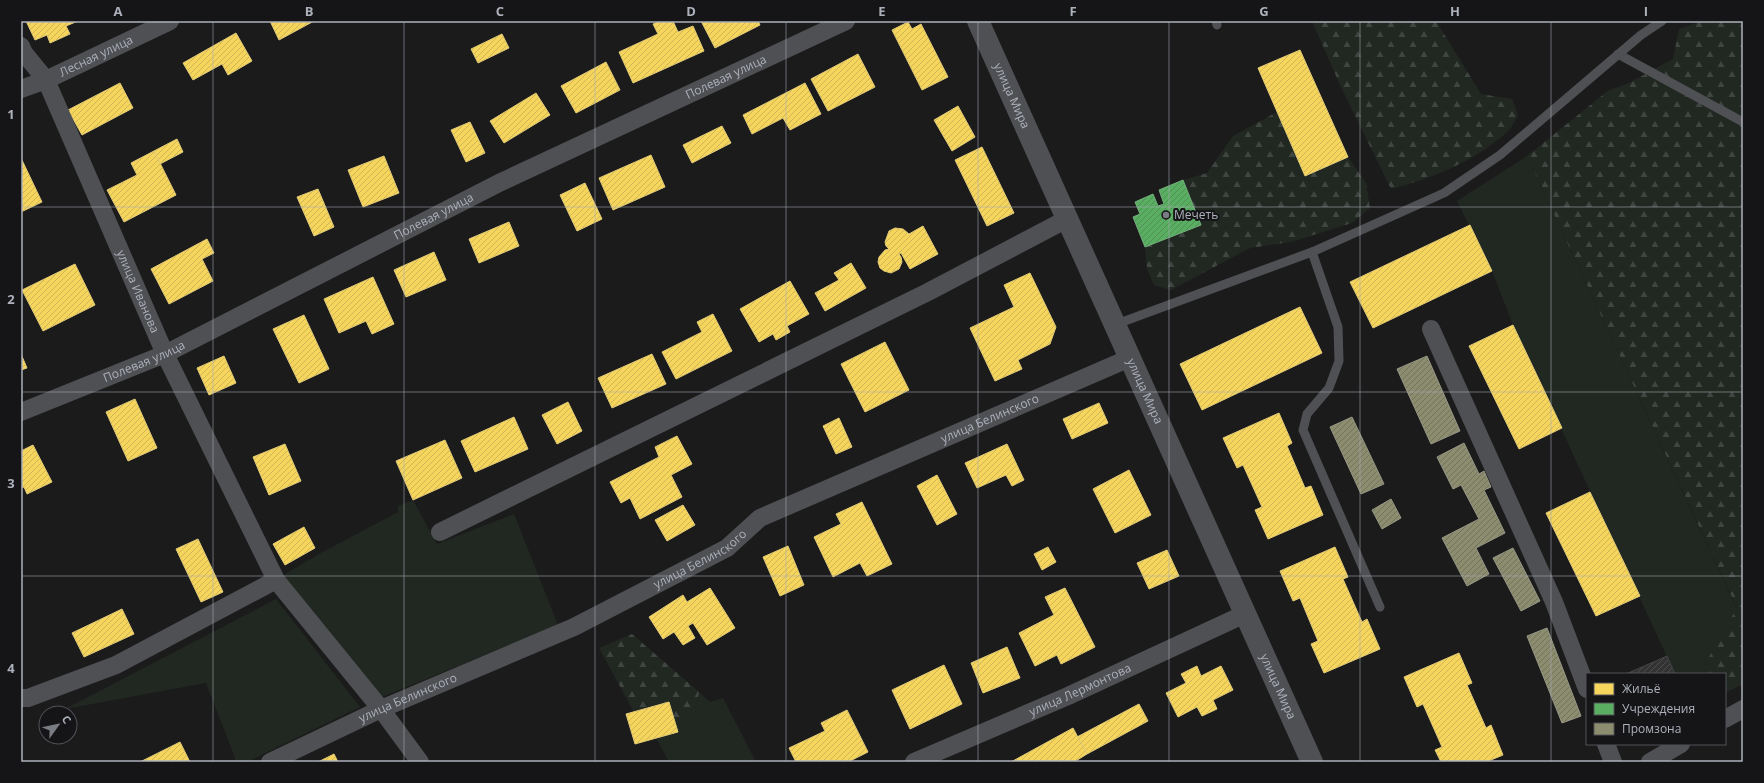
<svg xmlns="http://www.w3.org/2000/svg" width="1764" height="783" viewBox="0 0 1764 783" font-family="'Open Sans',sans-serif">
	<defs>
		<pattern id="forest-firs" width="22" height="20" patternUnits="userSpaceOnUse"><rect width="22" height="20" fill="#212822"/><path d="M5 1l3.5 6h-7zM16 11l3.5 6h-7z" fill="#3f4540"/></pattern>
		<pattern id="homes-hatch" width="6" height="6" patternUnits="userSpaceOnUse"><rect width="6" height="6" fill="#f6d55c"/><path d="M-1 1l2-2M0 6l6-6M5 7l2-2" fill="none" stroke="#cfb555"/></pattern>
		<pattern id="public-hatch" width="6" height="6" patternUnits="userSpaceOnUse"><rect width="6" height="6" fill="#5aae61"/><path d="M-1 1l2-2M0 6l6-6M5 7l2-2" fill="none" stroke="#509057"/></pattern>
		<pattern id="industry-hatch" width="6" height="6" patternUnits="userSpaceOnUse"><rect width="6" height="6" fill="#8c8c6e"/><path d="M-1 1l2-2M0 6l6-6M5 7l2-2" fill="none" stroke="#72725e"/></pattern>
		<pattern id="building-hatch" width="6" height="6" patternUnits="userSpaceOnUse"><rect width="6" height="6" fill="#333"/><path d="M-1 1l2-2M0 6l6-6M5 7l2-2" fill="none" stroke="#4e4e4f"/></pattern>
	</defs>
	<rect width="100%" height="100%" fill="#1b1b1b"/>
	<g fill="#212822">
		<path d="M1527 156 1737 609 1699 674H1675L1513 325 1492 271 1457 201Z"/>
		<path d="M413 500 437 544 514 514 558 625 382 697 282 576 319 554 398 512V506Z"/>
		<path d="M276 599 360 707 247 762H236L234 755 206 683 65 709Z"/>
		<path d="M699 692 710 702 723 698 756 762H669L656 738 678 732 674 719 695 715Z"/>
	</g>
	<g fill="url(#forest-firs)">
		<path d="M1312 21H1436L1481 94 1512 99 1518 115C1515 121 1511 129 1506 133 1473 162 1433 178 1391 189L1340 85Z"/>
		<path d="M1702 21H1743V684L1725 693V674H1699L1737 608 1527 156 1609 90 1627 84 1673 59 1679 29Z"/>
		<path d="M1277 112 1305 176 1348 157 1366 183 1370 208 1352 223 1291 242 1250 248 1171 290 1154 285 1147 269 1145 247 1200 225 1183 180 1207 173 1233 136Z"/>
		<path d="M632 634 699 692 695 715 674 719 669 702 634 712 599 648Z"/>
	</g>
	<g fill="url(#homes-hatch)" stroke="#e0ca78">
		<path d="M26 21H78L66 26 70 34 50 43 47 35 35 40Z"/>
		<path d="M270 21H314L279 40Z"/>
		<path d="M660 21H673L678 32 693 26 704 51 633 83 619 52 658 34 653 24Z"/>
		<path d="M701 21H758L760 25 715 48Z"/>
		<path d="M908 22 912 29 921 24 948 77 922 90 892 30Z"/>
		<path d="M236 33 252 61 228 75 222 64 193 80 183 63Z"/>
		<path d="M502 34 509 48 478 63 471 49Z"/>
		<path d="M1300 50 1348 157 1305 176 1258 68Z"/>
		<path d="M858 54 875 87 828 111 811 79Z"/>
		<path d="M606 62 620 90 576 113 561 86Z"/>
		<path d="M120 83 133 108 82 135 68 110Z"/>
		<path d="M805 83 821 114 790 130 783 118 752 134 743 115Z"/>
		<path d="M536 93 550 115 504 143 490 121Z"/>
		<path d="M958 106 975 137 952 151 934 120Z"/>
		<path d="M470 122 485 153 466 162 451 130Z"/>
		<path d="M722 126 731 143 692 163 683 145Z"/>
		<path d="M177 139 183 152 160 164 154 151Z"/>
		<path d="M982 147 1014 213 987 226 955 160Z"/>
		<path d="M154 151 176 195 124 222 107 190 137 175 131 163Z"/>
		<path d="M651 155 665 187 613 210 599 178Z"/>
		<path d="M384 156 399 193 363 207 348 170Z"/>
		<path d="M21 158 42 202 21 212Z"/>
		<path d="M585 183 602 219 577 231 560 195Z"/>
		<path d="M318 189 334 227 314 236 297 197Z"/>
		<path d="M509 222 519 246 479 263 469 239Z"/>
		<path d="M1470 225 1492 271 1373 328 1350 282Z"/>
		<path d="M923 226 938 254 910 269 901 253 899 254 901 257 902 262 899 269 891 273 884 271 880 268 878 262 879 257 885 250 889 249 886 246 885 242 889 231 895 228 903 229 909 234Z"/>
		<path d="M207 239 214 253 202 259 213 281 169 304 151 269Z"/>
		<path d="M434 252 446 280 406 297 394 270Z"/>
		<path d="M851 263 866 288 825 311 815 293 839 280 834 273Z"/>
		<path d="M75 264 95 305 43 331 22 290Z"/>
		<path d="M1030 273 1056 327 1050 344 1018 360 1022 369 995 381 970 328 1014 307 1004 285Z"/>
		<path d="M373 277 394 324 372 334 366 321 339 333 324 299Z"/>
		<path d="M790 281 809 314 787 326 790 332 776 340 773 334 759 342 740 309Z"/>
		<path d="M1300 307 1322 353 1202 410 1180 364Z"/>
		<path d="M713 314 732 351 676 379 662 352 702 332 697 322Z"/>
		<path d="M304 315 329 369 299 383 273 329Z"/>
		<path d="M1513 325 1562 428 1519 449 1469 346Z"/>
		<path d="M885 342 909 390 865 412 841 364Z"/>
		<path d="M21 354 27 368 21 370Z"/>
		<path d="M652 354 666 384 612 408 598 378Z"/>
		<path d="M224 356 236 383 209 395 197 368Z"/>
		<path d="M135 399 157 448 128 461 106 412Z"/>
		<path d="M568 402 582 431 557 444 542 415Z"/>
		<path d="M1099 403 1108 423 1072 439 1063 419Z"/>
		<path d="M1279 413 1292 443 1287 446 1305 488 1311 486 1323 515 1268 539 1255 510 1262 507 1243 465 1237 468 1223 438Z"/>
		<path d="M514 417 528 449 475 472 461 441Z"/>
		<path d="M839 418 852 447 836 454 823 426Z"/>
		<path d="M677 436 692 464 671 475 682 497 640 519 630 498 621 503 610 482 659 457 655 447Z"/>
		<path d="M445 440 462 478 413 500 396 461Z"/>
		<path d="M285 444 301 481 269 495 253 457Z"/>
		<path d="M1007 444 1024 480 1012 486 1006 475 977 488 965 463Z"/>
		<path d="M33 445 52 482 27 494 24 487 21 488V451Z"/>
		<path d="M1129 470 1151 515 1115 533 1093 489Z"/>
		<path d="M937 475 957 514 937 525 917 486Z"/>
		<path d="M1590 492 1640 596 1596 616 1546 513Z"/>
		<path d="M862 502 892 564 867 576 860 563 833 577 814 537 841 524 836 514Z"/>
		<path d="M683 505 695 525 667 541 655 520Z"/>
		<path d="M304 527 315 548 285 565 273 544Z"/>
		<path d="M198 539 223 592 201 602 176 549Z"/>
		<path d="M788 546 804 585 780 596 763 557Z"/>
		<path d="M1048 547 1056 562 1042 570 1034 554Z"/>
		<path d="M1335 547 1348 577 1343 579 1362 622 1367 619 1380 649 1324 673 1311 644 1318 641 1300 598 1293 601 1280 571Z"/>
		<path d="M1167 550 1179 576 1149 589 1137 563Z"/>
		<path d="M710 588 735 628 707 645 693 623 688 626 695 638 683 645 674 632 663 639 649 617 683 595 687 602Z"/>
		<path d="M1065 588 1095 647 1061 664 1057 655 1035 666 1019 633 1054 615 1045 597Z"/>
		<path d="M122 609 134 634 84 657 72 633Z"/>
		<path d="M1007 647 1020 678 983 693 971 663Z"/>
		<path d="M1459 653 1472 683 1467 685 1486 728 1491 725 1503 755 1486 762H1441L1435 750 1442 747 1423 704 1417 707 1404 677Z"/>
		<path d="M944 665 962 704 910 729 892 690Z"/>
		<path d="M1197 666 1201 676 1221 666 1233 690 1213 700 1217 709 1202 716 1197 707 1178 717 1166 693 1186 683 1181 674Z"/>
		<path d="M669 702 678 732 635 744 626 714Z"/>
		<path d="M1139 704 1148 721 1087 754 1077 737Z"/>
		<path d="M847 710 868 752 848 762H796L789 748 825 731 821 723Z"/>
		<path d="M1073 728 1087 754 1074 762H1011Z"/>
		<path d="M180 742 190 762H140Z"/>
		<path d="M334 754 338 762H318Z"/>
	</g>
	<path fill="url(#public-hatch)" stroke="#73af7c" d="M1183 180 1201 225 1145 247 1133 217 1140 214 1135 202 1153 194 1158 206 1164 204 1159 190Z"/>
	<g fill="url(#industry-hatch)" stroke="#969785">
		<path d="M1427 356 1460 431 1431 444 1397 369Z"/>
		<path d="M1352 417 1384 484 1361 494 1330 427Z"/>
		<path d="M1464 443 1479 474 1484 471 1491 487 1484 490 1505 533 1476 548 1489 574 1467 586 1442 538 1479 519 1461 485 1453 489 1437 457Z"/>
		<path d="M1391 499 1401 518 1382 529 1372 510Z"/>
		<path d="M1513 548 1540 601 1521 611 1493 558Z"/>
		<path d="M1547 628 1581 716 1562 723 1527 636Z"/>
	</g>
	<path fill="url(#building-hatch)" stroke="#434447" d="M1667 656 1675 674H1626Z"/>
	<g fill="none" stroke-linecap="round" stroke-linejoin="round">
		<g stroke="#4f5054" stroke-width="9">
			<path d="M1216 21 1217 25"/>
			<path d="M1618 54 1743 122"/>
			<path d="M1312 252 1338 327 1339 361 1329 388 1307 414 1303 430 1380 607"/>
			<path d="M1114 325 1312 252 1444 193 1500 155 1641 35 1662 21"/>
		</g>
		<g stroke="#4f5054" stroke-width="18">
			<path id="s1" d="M21 46 24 53 46 80 165 354 276 580 381 709 420 762"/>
			<path id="s2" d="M21 89 46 80 170 21"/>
			<path d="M1431 329 1554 602 1587 689"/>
			<path id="s3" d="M21 412 165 354 499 183 846 21"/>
			<path d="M440 532 928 292 1067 219"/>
			<path d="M21 698H28L116 665 276 580"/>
			<path d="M1725 719 1743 709"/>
			<path d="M1606 744 1613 762"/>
			<path id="s4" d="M270 762 381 709 574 627 727 548 760 518 1130 358"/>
			<path id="s5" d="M914 762 1068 696 1245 614"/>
			<path d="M1650 762 1681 744"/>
		</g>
		<path stroke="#4f5054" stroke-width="22" id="s6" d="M978 21 1312 762"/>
	</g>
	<path fill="none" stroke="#adb1bb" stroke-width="1" stroke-opacity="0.55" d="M213 21V762M404 21V762M595 21V762M786 21V762M978 21V762M1169 21V762M1360 21V762M1551 21V762M21 207H1743M21 392H1743M21 576H1743"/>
	<circle fill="#7a7c83" stroke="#151517" stroke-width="1.5" cx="1166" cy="215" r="4"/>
	<g text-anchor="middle" stroke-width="4" stroke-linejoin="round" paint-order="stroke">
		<g font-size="12" fill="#adb1bb" stroke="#151517">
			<text dy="4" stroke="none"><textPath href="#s2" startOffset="82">Лесная улица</textPath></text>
			<text dy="4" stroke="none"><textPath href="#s3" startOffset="781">Полевая улица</textPath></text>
			<text dy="4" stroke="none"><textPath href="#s6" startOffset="82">улица Мира</textPath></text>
			<text dy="4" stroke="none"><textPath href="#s3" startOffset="457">Полевая улица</textPath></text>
			<text dy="4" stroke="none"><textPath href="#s1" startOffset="273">улица Иванова</textPath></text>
			<text dy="4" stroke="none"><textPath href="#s3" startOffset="133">Полевая улица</textPath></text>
			<text dy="4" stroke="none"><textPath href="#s6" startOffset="406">улица Мира</textPath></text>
			<text dy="4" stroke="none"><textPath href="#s4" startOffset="800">улица Белинского</textPath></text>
			<text dy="4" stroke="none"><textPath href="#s4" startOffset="476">улица Белинского</textPath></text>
			<text dy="4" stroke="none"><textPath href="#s6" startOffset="730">улица Мира</textPath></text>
			<text dy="4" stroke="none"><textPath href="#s5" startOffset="181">улица Лермонтова</textPath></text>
			<text dy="4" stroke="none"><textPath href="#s4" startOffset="152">улица Белинского</textPath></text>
		</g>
		<g font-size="12" fill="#adb1bb" stroke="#151517" text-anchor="start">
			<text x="1174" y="219">Мечеть</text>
		</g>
	</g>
	<rect width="1764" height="783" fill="none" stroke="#151517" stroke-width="44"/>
	<rect x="1586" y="673" width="140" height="72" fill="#151517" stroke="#525359"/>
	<rect x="1594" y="683" width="20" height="12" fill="#f6d55c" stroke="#525359"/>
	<text x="1622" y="693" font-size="12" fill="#adb1bb">Жильё</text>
	<rect x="1594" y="703" width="20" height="12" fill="#5aae61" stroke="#525359"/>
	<text x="1622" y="713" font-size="12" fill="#adb1bb">Учреждения</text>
	<rect x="1594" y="723" width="20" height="12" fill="#8c8c6e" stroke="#525359"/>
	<text x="1622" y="733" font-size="12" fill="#adb1bb">Промзона</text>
	<g transform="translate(58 725) rotate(57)"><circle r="19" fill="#151517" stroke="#525359"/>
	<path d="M0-3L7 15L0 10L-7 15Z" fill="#7a7c83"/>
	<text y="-6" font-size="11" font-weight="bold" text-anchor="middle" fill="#adb1bb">С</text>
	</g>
	<rect x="22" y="22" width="1720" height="739" fill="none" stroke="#adb1bb" stroke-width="1.5"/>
	<g font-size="13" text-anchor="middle" font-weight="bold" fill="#adb1bb">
		<text x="118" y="16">A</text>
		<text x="309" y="16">B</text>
		<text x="500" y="16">C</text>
		<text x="691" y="16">D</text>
		<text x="882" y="16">E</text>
		<text x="1073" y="16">F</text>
		<text x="1264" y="16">G</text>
		<text x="1455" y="16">H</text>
		<text x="1646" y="16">I</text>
		<text x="11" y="119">1</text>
		<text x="11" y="304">2</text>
		<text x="11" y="488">3</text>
		<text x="11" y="673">4</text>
	</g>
</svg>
